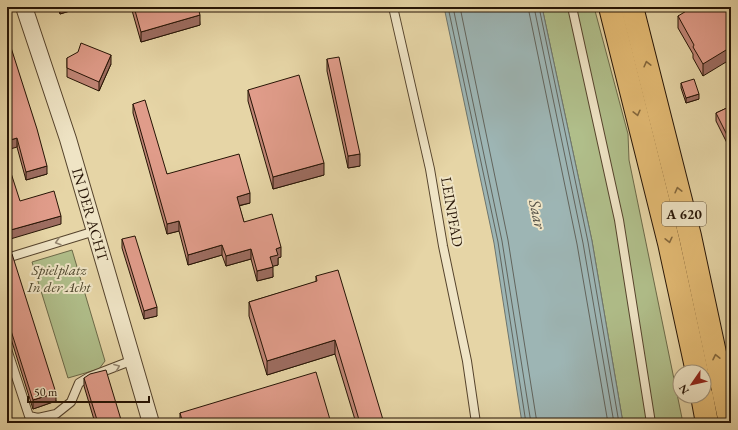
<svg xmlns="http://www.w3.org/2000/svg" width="738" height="430" viewBox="0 0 738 430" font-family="'EB Garamond',serif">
	<rect width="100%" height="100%" fill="#e6d5a6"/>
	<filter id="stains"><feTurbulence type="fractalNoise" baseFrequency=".005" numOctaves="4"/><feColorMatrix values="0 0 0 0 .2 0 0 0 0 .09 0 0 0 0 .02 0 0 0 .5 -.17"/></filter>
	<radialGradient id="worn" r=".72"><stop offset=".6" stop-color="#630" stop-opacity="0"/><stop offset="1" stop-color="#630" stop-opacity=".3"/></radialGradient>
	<g fill="#b0be8a" stroke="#6b6948">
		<path d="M542 7H594L628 134 629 160 683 423H623L592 241Z"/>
		<path d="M72 250 105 361 99 369 68 378 32 262Z"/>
	</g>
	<path fill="#9db5b4" stroke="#6d756e" d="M444 7H542L592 241 623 423H522L494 243Z"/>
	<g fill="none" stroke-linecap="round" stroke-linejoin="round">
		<g stroke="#62645c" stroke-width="1">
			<path d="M448 7 498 242 526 423"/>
			<path d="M453 7 502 241 531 423"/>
			<path d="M460 7 508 240 537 423"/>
			<path d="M528 7 577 244 608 423"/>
			<path d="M534 7 583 243 614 423"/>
			<path d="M539 7 588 242 619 423"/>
		</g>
		<defs>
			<g id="service">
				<path d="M393 7 430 169 443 246 467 361 476 423"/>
				<path d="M572 7 619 220 651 423"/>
				<path d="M7 258 95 231"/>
				<path d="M7 349 29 416 38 418 56 414 71 402 79 383 89 377 133 360"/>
			</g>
			<g id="minor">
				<path id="s1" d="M24 7 68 139 151 423"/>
			</g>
			<g id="motorway">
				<path d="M610 7 669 243 697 372"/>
				<path d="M632 7 690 236 730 423"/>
				<path d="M702 396 707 423"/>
			</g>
		</defs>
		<use href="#service" stroke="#56442d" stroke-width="10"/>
		<use href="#minor" stroke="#56442d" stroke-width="18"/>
		<use href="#motorway" stroke="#261405" stroke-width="24"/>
		<use href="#service" stroke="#efe4c5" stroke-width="8"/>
		<use href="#minor" stroke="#efe4c5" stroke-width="16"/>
		<use href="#motorway" stroke="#e3ba73" stroke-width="22"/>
	</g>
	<g fill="#c18677" stroke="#261405">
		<path d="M58 7H76V9L60 14Z"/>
		<path d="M131 7H198L200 25 141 42Z"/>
		<path d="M703 10H729L703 76 693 58V54L678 28V16Z"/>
		<path d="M7 35 47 174 26 180 17 147Z"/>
		<path d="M67 58 111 64 99 91 67 77Z"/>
		<path d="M327 59 360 166 348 168 327 71Z"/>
		<path d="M681 83 699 99 686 103 681 88Z"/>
		<path d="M248 90 324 175 273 189 248 101Z"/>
		<path d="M133 104 167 174 250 203 239 206 244 222 281 257 278 258V265L272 266 273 277 257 281 251 259 226 266 222 255 188 265 179 231 167 234 133 113Z"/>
		<path d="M731 106 730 149 716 121V113Z"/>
		<path d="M122 239 157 316 144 319 122 248Z"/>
		<path d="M7 255 56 401 33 409 7 326Z"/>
		<path d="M316 276 384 423H356L335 354 267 375 249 316V302L316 282Z"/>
		<path d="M84 378 122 423H95L84 386Z"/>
		<path d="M180 413 331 423H180Z"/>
	</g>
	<g fill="#9d6d61" stroke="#261405">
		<path d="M60 7H76V9L60 14Z"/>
		<path d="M200 15V25L141 42V32Z"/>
		<path d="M731 36V59L703 76V64Z"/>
		<path d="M111 55V64L99 91V82Z"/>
		<path d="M699 94V99L686 103V98Z"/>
		<path d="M17 138V147L7 150V141Z"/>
		<path d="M731 140V149H730V141Z"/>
		<path d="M360 154V166L348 168V156Z"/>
		<path d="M324 163V175L273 189V177Z"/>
		<path d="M47 166V174L26 180V172Z"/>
		<path d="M250 193V203L237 206V197Z"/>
		<path d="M61 216V224L7 240V231Z"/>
		<path d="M179 221V231L167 234V224Z"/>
		<rect x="7" y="244" width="1" height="8"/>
		<path d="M222 245V255L188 265V255Z"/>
		<path d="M281 247V257L278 258V265L270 267V257L276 249Z"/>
		<path d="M251 249V259L226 266V256Z"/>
		<path d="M273 267V277L257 281V271Z"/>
		<path d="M157 307V316L144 319V311Z"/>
		<path d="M335 340V354L267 375V361Z"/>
		<path d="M56 393V401L33 409V400Z"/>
	</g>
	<g fill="#e09c8a" stroke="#261405">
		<path d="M134 7H198L200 15 141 32Z"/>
		<path d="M693 7H701L703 10H729L731 14V36L729 39 731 42V47L703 64 693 47 694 45 678 16Z"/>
		<path d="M7 35 37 129 47 166 26 172 17 138 7 141Z"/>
		<path d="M81 43 111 55 99 82 67 68V58L78 52Z"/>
		<path d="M339 57 360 154 348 156 327 59Z"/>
		<path d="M299 75 324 163 273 177 248 90Z"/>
		<path d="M694 79 699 94 686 98 681 83Z"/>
		<path d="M145 100 167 174 239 154 250 193 237 197 244 222 272 214 281 247 276 249 278 255 270 257 273 267 257 271 251 249 226 256 222 245 188 255 179 221 167 224 133 104Z"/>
		<path d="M731 106V140L730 141 716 113Z"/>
		<path d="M10 170 20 201 54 191 61 216 7 231V171Z"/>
		<path d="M135 236 157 307 144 311 122 239Z"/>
		<path d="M12 254 56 393 33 400 7 318V255Z"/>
		<path d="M338 270 384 423H360L335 340 267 361 249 302 317 281 316 276Z"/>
		<path d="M106 370 122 423H98L84 378 90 374Z"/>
		<path d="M316 372 331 423H183L180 413Z"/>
	</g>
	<defs><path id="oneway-chevron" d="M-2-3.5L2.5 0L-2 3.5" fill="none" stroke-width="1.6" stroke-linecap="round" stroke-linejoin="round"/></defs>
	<g stroke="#84673c">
		<use href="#oneway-chevron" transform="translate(647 64) rotate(-104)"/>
		<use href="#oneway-chevron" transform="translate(637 113) rotate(76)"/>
		<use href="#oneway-chevron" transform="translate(678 190) rotate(-104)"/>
		<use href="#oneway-chevron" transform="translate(669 240) rotate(77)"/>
		<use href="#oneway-chevron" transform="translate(716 357) rotate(-102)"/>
	</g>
	<g stroke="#95866f">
		<use href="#oneway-chevron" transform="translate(58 242) rotate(163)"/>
		<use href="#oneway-chevron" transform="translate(117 367) rotate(-21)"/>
	</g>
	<g text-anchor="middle" stroke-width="4" stroke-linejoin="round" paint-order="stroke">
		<rect fill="#efe4c5" stroke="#62523f" stroke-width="1" x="662" y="202" width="44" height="24" rx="3"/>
		<g font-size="14" font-weight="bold" fill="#261405">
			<text x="684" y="219">A 620</text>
		</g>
		<g font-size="15" fill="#261405" stroke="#efe4c5">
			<text transform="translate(452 212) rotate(80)" y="5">LEINPFAD</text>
			<text dy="5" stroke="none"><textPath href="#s1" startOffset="218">IN DER ACHT</textPath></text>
		</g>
		<g font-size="15" font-style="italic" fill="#4f472d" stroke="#efe4c5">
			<text x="59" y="275">Spielplatz<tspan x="59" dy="17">In der Acht</tspan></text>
		</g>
		<g font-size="16" font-style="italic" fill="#504c42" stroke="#efe4c5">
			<text transform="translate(538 214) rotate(78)" y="6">Saar</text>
		</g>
	</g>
	<rect width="738" height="430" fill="none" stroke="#e6d5a6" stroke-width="24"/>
	<rect x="8" y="8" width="722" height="414" fill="none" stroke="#261405" stroke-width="2"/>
	<rect x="12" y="12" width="714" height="406" fill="none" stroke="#261405"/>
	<g transform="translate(692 384) rotate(236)"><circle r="19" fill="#efe4c5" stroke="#9f9178"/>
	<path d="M0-3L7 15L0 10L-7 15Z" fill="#8f2418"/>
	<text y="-6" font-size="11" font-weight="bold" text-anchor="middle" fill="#261405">N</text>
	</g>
	<path d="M28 396v6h121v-6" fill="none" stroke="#261405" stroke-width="2"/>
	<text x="34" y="396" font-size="12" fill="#261405" stroke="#efe4c5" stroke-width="3" paint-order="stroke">50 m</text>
	<rect width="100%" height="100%" filter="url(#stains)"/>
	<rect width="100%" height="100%" fill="url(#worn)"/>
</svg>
